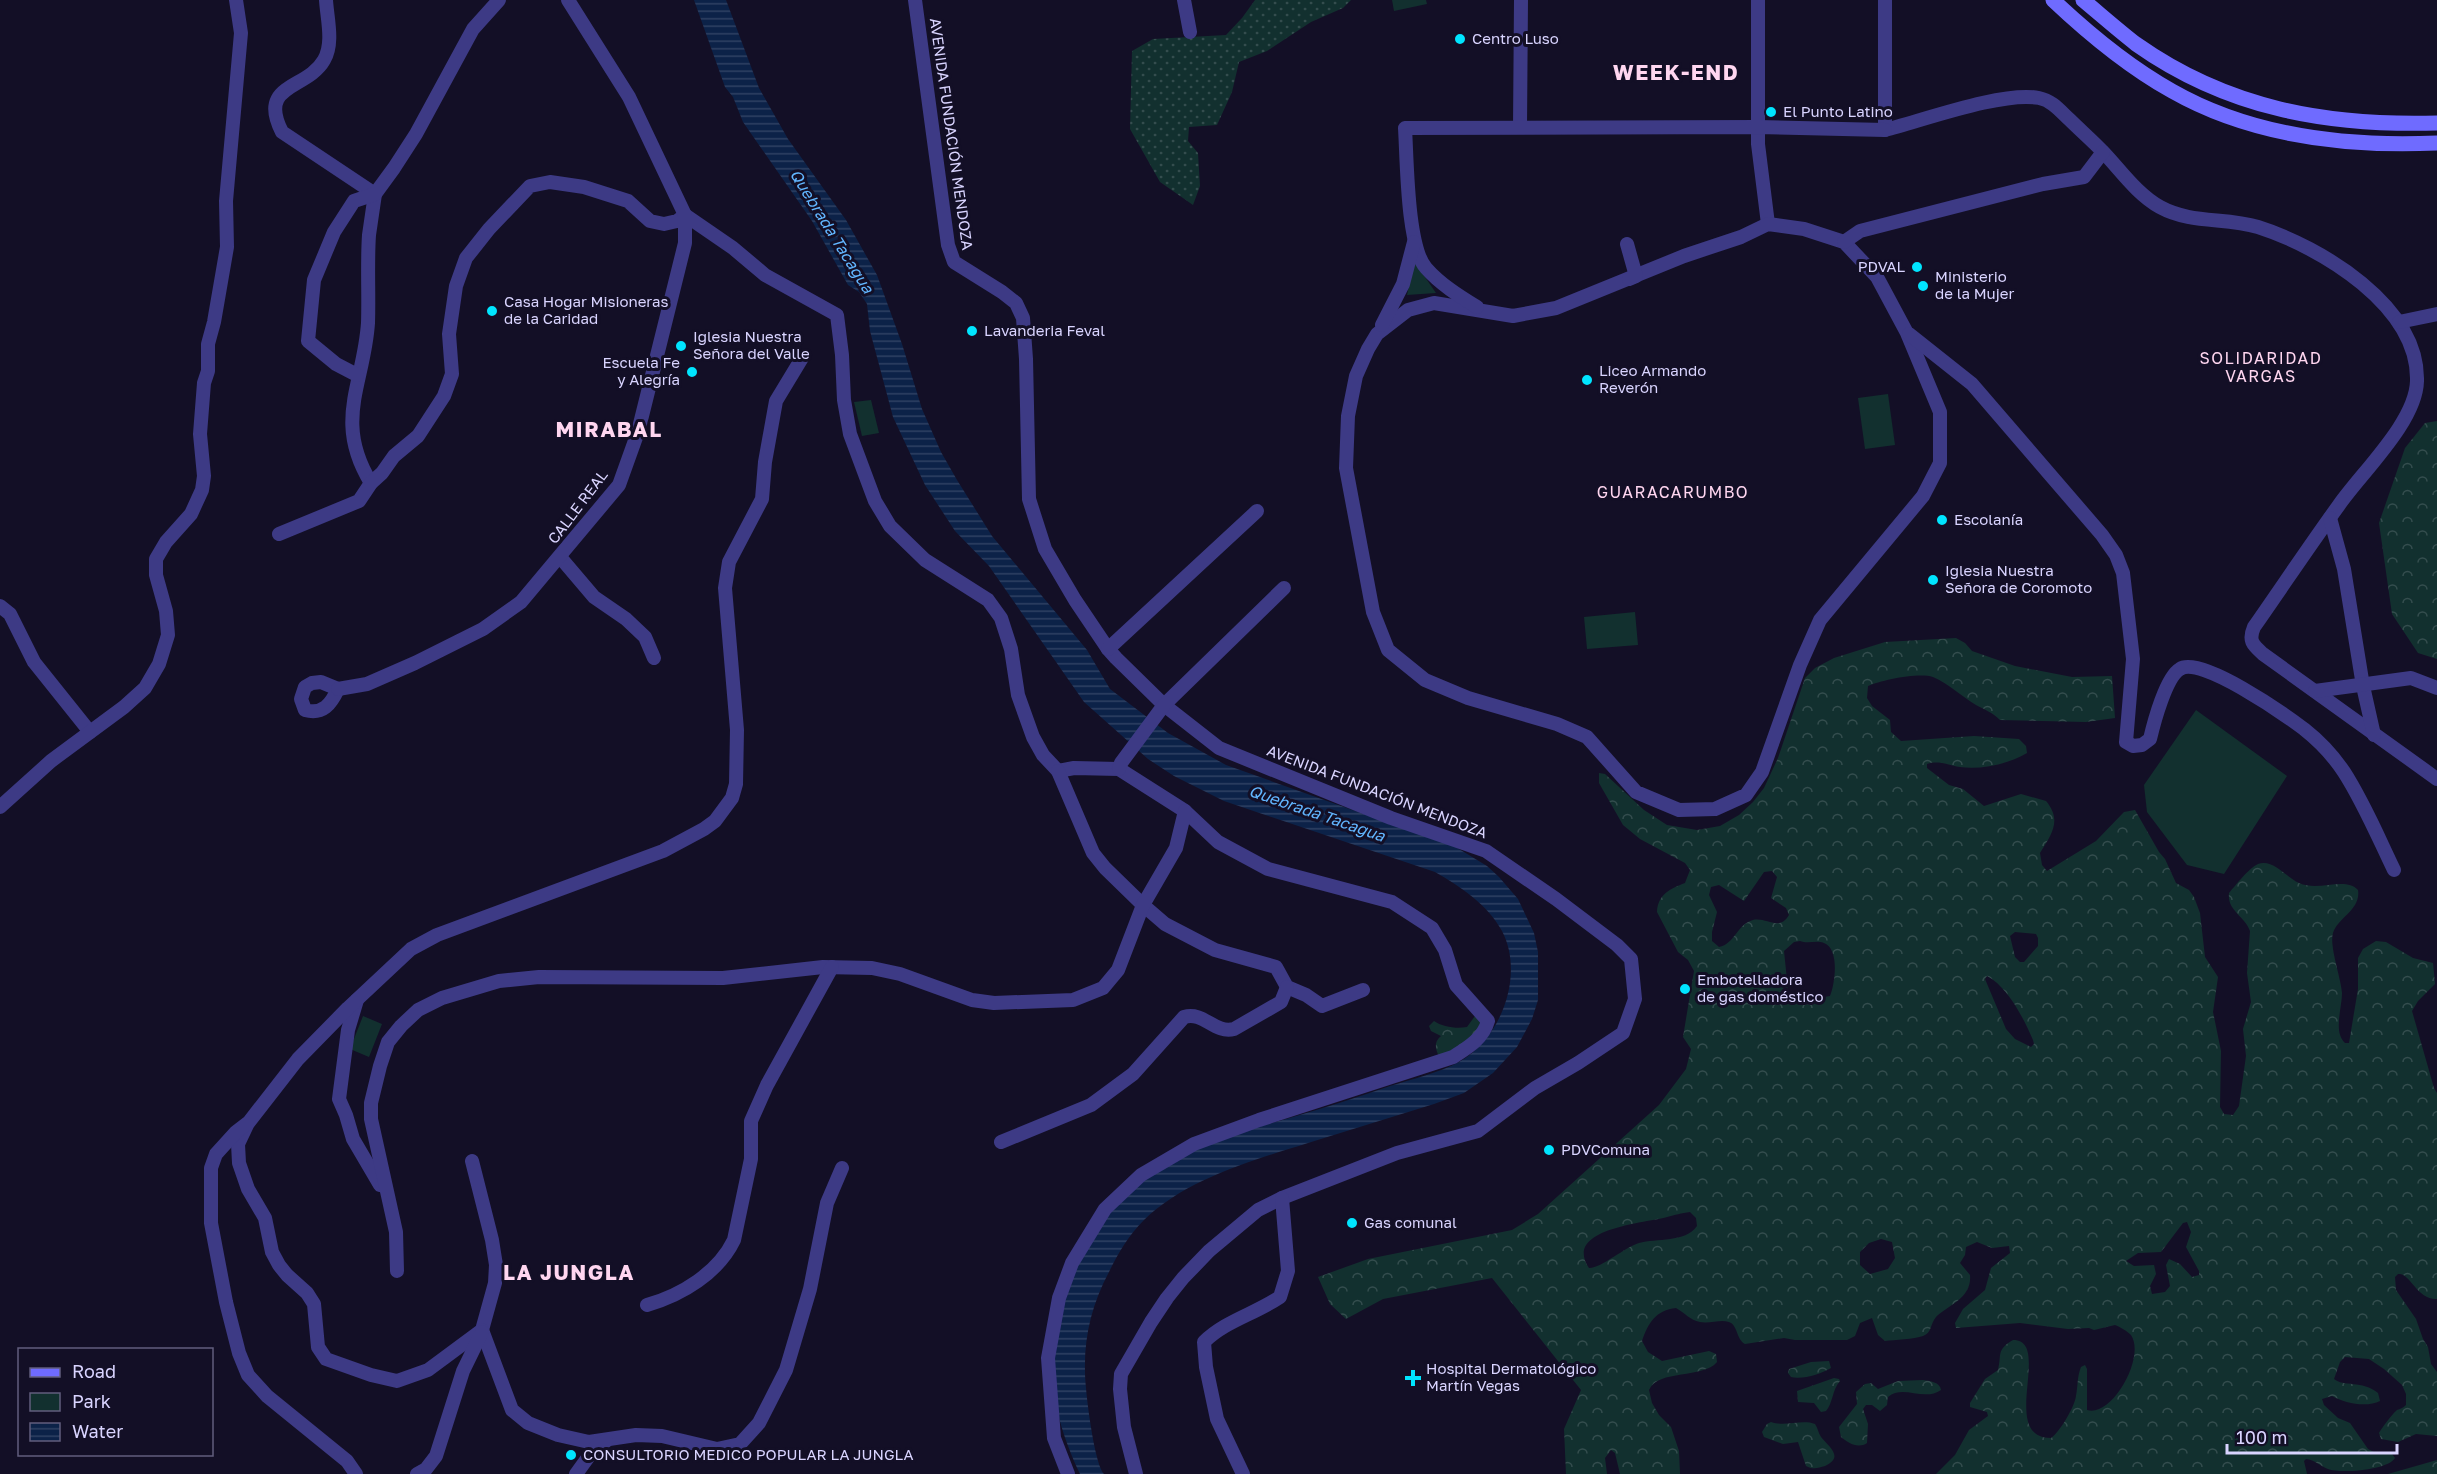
<svg xmlns="http://www.w3.org/2000/svg" width="2437" height="1474" viewBox="0 0 2437 1474" font-family="'Golos Text',sans-serif">
	<defs>
		<pattern id="grass-dots" width="8" height="8" patternUnits="userSpaceOnUse" patternTransform="scale(1.5)"><rect width="8" height="8" fill="#12302f"/><path d="M2 2h.1M6 6h.1" fill="none" stroke="#344d4e" stroke-width="1.8" stroke-linecap="round"/></pattern>
		<pattern id="forest-crowns" width="20" height="18" patternUnits="userSpaceOnUse" patternTransform="scale(1.5)"><rect width="20" height="18" fill="#12302f"/><path d="M2 6a3 3 0 1 1 6 0M12 15a3 3 0 1 1 6 0" fill="none" stroke="#344d4e"/></pattern>
		<pattern id="water-rules" width="6" height="5" patternUnits="userSpaceOnUse" patternTransform="scale(1.5)"><rect width="6" height="5" fill="#0c2248"/><path d="M0 2.5h6" fill="none" stroke="#2f4163"/></pattern>
	</defs>
	<rect width="100%" height="100%" fill="#130f26"/>
	<path fill="url(#grass-dots)" d="M1255 0H1351L1343 8 1311 22 1267 51 1239 62 1232 92 1217 125 1189 127 1188 141 1198 153 1200 186 1193 205 1160 182 1130 129 1132 51 1153 39 1226 35 1242 18Z"/>
	<g fill="url(#forest-crowns)" fill-rule="evenodd">
		<path d="M2437 421V659L2418 653 2392 614 2379 523 2405 448 2425 423Z"/>
		<path d="M1956 638 1965 643 1972 651 2015 666 2072 677 2112 676 2115 718 2086 722 2000 720C1992 712 1985 710 1976 705 1961 696 1949 684 1933 677 1919 672 1881 680 1868 686L1867 698 1872 706 1890 720 1891 732 1901 741 1974 736 2019 739 2026 746 2027 753C2009 764 1981 770 1960 767 1948 765 1939 760 1927 764V768L1949 785 1963 789 1984 806 2021 794 2046 801C2062 820 2052 834 2040 853L2042 865 2047 871 2096 841 2124 812 2135 810 2159 852 2165 859 2176 883 2189 890 2194 897 2200 913 2205 957 2218 977 2213 1012 2221 1051 2220 1107 2224 1114 2233 1115 2239 1106 2246 1056 2243 1029 2251 1002 2247 973 2250 931C2245 916 2227 911 2229 893 2236 885 2249 868 2258 864 2273 858 2287 878 2299 883 2319 892 2345 876 2358 890 2361 910 2338 917 2333 933 2329 946 2341 978 2342 993 2342 1008 2333 1032 2345 1043H2349L2358 989V958L2363 949 2376 941 2386 942 2413 958 2433 963 2435 984 2418 1001 2412 1011 2434 1088 2437 1093V1299C2417 1300 2410 1272 2398 1274L2395 1277 2396 1290 2416 1319 2423 1339 2428 1347 2431 1364 2437 1372V1436L2416 1434 2398 1442 2381 1439 2379 1433C2382 1428 2393 1413 2397 1410 2400 1409 2403 1408 2406 1405V1394L2402 1385 2384 1369 2369 1359 2345 1357 2340 1362 2334 1379C2343 1387 2362 1380 2378 1393L2380 1401C2366 1408 2345 1403 2332 1396L2322 1399 2324 1405 2338 1418 2350 1423 2368 1449 2378 1454H2392L2395 1458C2388 1470 2341 1474 2328 1469 2320 1466 2315 1460 2306 1459L2304 1461 2307 1474H1936L1955 1455 1969 1430 1988 1416 1987 1412 1970 1407V1403L1985 1379 1998 1370C2002 1354 1996 1350 2013 1340 2053 1340 1998 1438 2051 1438 2060 1432 2075 1406 2076 1396 2078 1385 2077 1377 2081 1367L2085 1365 2087 1369V1410C2112 1418 2146 1357 2131 1335 2127 1331 2120 1327 2115 1325L2094 1330 2089 1328 2068 1329 2020 1323 1956 1328 1955 1323 1963 1309 1985 1290 1991 1268 2010 1253 2009 1246 1992 1248 1977 1242 1966 1247 1965 1255 1960 1263 1970 1275C1972 1298 1950 1304 1936 1317 1930 1324 1932 1333 1923 1336 1914 1339 1894 1340 1885 1341L1878 1335 1872 1318 1860 1323 1855 1336 1847 1340H1795L1784 1338 1745 1344C1736 1339 1738 1325 1729 1322 1720 1319 1710 1324 1700 1322 1690 1320 1685 1313 1676 1308 1656 1310 1648 1323 1642 1341L1648 1352 1662 1361 1709 1351 1716 1354 1717 1362C1703 1379 1658 1369 1649 1390L1652 1403 1659 1415 1671 1427 1679 1451 1680 1474H1620L1615 1453 1611 1450 1605 1458 1607 1474H1566L1564 1429 1581 1390 1492 1278 1383 1299 1346 1319 1330 1304 1318 1277 1368 1259 1512 1230 1538 1214 1659 1105 1686 1069 1691 1049 1683 1037 1694 971 1688 960 1678 952 1657 912C1658 894 1670 889 1685 883L1690 870 1685 863 1640 839 1623 825 1599 783V773L1605 774 1644 810 1667 825 1697 830 1720 826 1739 815 1753 802 1764 788 1778 758 1805 678 1815 668 1834 658 1885 642ZM1772 871 1777 877 1771 898 1786 908 1789 915C1779 932 1767 917 1753 920 1737 924 1735 944 1719 947L1712 941V932L1717 912 1709 895 1711 887 1719 885 1744 901 1764 872ZM2015 932 2036 934 2038 938V946L2024 962H2020L2015 957 2010 936ZM1800 941C1808 944 1816 940 1824 943 1840 949 1835 984 1830 996L1796 1002 1789 1000 1784 951 1794 942ZM1987 976C2008 987 2024 1019 2033 1040L2034 1044 2031 1047 2015 1039 2006 1029 1985 979ZM1690 1212 1696 1218 1697 1226C1685 1243 1657 1238 1639 1243 1625 1247 1600 1269 1589 1268 1562 1228 1647 1223 1667 1217 1675 1215 1681 1213 1690 1212ZM2187 1222 2191 1232 2186 1247 2199 1271V1275L2192 1277 2180 1264 2169 1259 2166 1265 2170 1286 2165 1292 2152 1294 2150 1286 2156 1274 2154 1265 2134 1266 2126 1261 2138 1253 2161 1252 2183 1223ZM1881 1239 1892 1242 1895 1258 1888 1269 1870 1274 1860 1265V1252L1869 1243Z"/>
		<path d="M1475 1016 1480 1018V1031L1456 1052 1439 1057C1436 1049 1433 1043 1441 1036L1431 1031 1429 1026 1434 1021C1442 1027 1457 1029 1467 1027Z"/>
		<path d="M1829 1361 1831 1368C1821 1374 1802 1380 1791 1377L1788 1373 1789 1369 1811 1362Z"/>
		<path d="M1834 1378 1839 1379 1840 1381C1832 1390 1833 1403 1826 1411L1821 1412 1814 1403 1798 1402 1797 1391Z"/>
		<path d="M1923 1380C1930 1381 1940 1382 1941 1390 1924 1402 1903 1384 1888 1397L1887 1405 1880 1411 1872 1405H1866L1863 1409 1868 1424 1867 1443C1858 1449 1848 1443 1841 1437L1839 1427 1857 1404 1856 1392 1865 1384 1871 1383 1878 1389 1898 1381Z"/>
		<path d="M1771 1422C1785 1427 1802 1419 1815 1424 1818 1428 1818 1433 1821 1437 1828 1446 1845 1457 1825 1466 1818 1468 1813 1470 1806 1466L1798 1442 1783 1444 1764 1437 1762 1432 1767 1424Z"/>
		<path d="M2437 1460V1474H2388Z"/>
	</g>
	<g fill="#12302f">
		<path d="M1392 0H1426L1427 4 1394 11Z"/>
		<path d="M1414 261 1436 293 1407 295Z"/>
		<path d="M1888 394 1895 445 1865 449 1858 398Z"/>
		<path d="M871 400 879 433 862 436 854 402Z"/>
		<path d="M1635 612 1638 645 1587 649 1584 617Z"/>
		<path d="M2196 710 2287 776 2224 874 2187 865 2147 812 2144 785Z"/>
		<path d="M363 1016 382 1024 369 1057 350 1049Z"/>
	</g>
	<path fill="url(#water-rules)" d="M694 0H726L759 88 788 139 846 220 877 275 902 344 922 409 941 452 957 480 992 536 1087 650 1110 689 1168 733 1226 765 1454 846 1487 866 1499 877 1518 899 1534 933 1538 952V1000L1532 1019 1517 1047 1493 1073 1464 1093 1434 1104C1392 1117 1350 1130 1308 1143 1254 1160 1186 1179 1144 1220 1129 1235 1118 1253 1109 1272 1092 1304 1084 1336 1085 1372 1085 1389 1094 1463 1104 1474H1080C1062 1436 1049 1393 1052 1351 1053 1335 1060 1318 1064 1302 1080 1241 1122 1187 1179 1156 1211 1139 1250 1129 1286 1119 1321 1109 1356 1098 1390 1086 1413 1079 1438 1073 1459 1062 1501 1039 1525 975 1502 931 1488 905 1460 886 1435 872L1224 801 1174 776 1148 759 1084 702 989 566 955 531 925 485 893 417 870 331 867 304 859 292 848 285 812 221 743 122 733 97 725 87Z"/>
	<g fill="none" stroke-linecap="round" stroke-linejoin="round">
		<g stroke="#3d3a85" stroke-width="14">
			<path d="M326 0C327 18 334 43 324 60 307 90 257 83 282 132L375 194C373 208 371 221 369 235 367 264 369 294 368 323 364 384 333 421 371 483"/>
			<path d="M915 0 948 245 954 262 1002 292 1016 303 1023 318 1026 359 1029 499 1045 549 1075 600 1108 649 1116 658 1164 705 1219 748 1391 818 1486 851 1556 899 1617 945 1631 959 1635 999 1623 1033 1578 1063 1535 1088 1478 1131 1397 1153 1282 1198 1258 1210 1209 1251 1183 1278 1167 1298 1151 1322 1121 1374 1120 1389 1124 1427 1136 1474"/>
			<path d="M1184 0 1190 32"/>
			<path d="M1758 0V144L1768 224"/>
			<path d="M1885 0V130C1924 120 2003 91 2039 98 2053 101 2060 111 2070 120 2081 131 2094 142 2105 154 2121 171 2138 195 2160 207 2191 224 2225 217 2258 227 2321 247 2419 306 2417 381 2416 422 2362 472 2339 505 2310 545 2282 587 2254 627 2248 641 2253 645 2263 654L2437 779"/>
			<path d="M1520 127 1521 0"/>
			<path d="M1768 224 1804 229 1844 242 1877 277 1907 333 1940 412V463L1923 496 1820 620 1800 665 1762 772 1746 795 1715 809 1679 810 1636 792 1587 737 1557 724 1468 698 1425 680 1388 650 1373 612 1346 468 1348 416 1356 376 1368 349 1377 334 1408 310 1434 303 1513 316 1556 308 1684 256 1741 237Z"/>
			<path d="M1844 242 1860 231 2043 184 2084 177 2103 152"/>
			<path d="M1627 244 1636 276 1629 279"/>
			<path d="M1477 307C1459 296 1440 284 1426 268 1407 247 1407 159 1405 128L1758 127 1885 130"/>
			<path d="M2399 322 2437 314"/>
			<path d="M1382 325 1403 284 1414 242"/>
			<path d="M1909 334 1972 384 2102 535 2116 555 2123 573 2133 659 2126 742 2133 746 2142 745 2150 739C2154 722 2166 677 2180 669 2200 655 2284 714 2304 729 2318 740 2334 757 2344 772 2364 803 2378 837 2394 870"/>
			<path d="M357 375 336 364 308 341 314 280 334 232 354 201 375 194 394 168 416 134 473 29 499 0"/>
			<path d="M2330 518 2344 569 2363 686 2374 735"/>
			<path d="M279 534 359 501 371 483 382 473 394 456 418 436 444 396 452 374 449 334 456 286 466 258 489 229 530 186 550 182 584 187 628 201 650 221 664 224 677 221 685 215 733 248 765 275 837 315 842 355 844 400 850 434 875 501 890 526 925 560 988 600 1001 618 1011 649 1018 695 1033 737 1043 755 1058 771 1074 768 1119 769 1185 811 1218 842 1268 869 1392 902 1432 928 1445 950 1456 985 1488 1021C1483 1039 1467 1048 1453 1057L1259 1120 1194 1144 1141 1175 1105 1209 1072 1263 1059 1298 1048 1358 1054 1438 1068 1474"/>
			<path d="M560 557 594 597 626 619 645 637 654 658"/>
			<path d="M0 606 10 614 34 662 90 732"/>
			<path d="M1108 649 1257 511"/>
			<path d="M321 682 338 689C331 704 323 715 305 710L301 699 305 687 312 683Z"/>
			<path d="M338 689 367 684 415 663 483 629 521 602 619 485 638 432 685 243V215L629 97 568 0"/>
			<path d="M2315 691 2411 678 2437 688"/>
			<path d="M1119 769 1121 763 1164 705 1284 588"/>
			<path d="M1058 771 1093 853 1105 868 1143 905 1165 924 1215 950 1276 967 1287 987 1306 995 1322 1006 1363 990"/>
			<path d="M0 807 51 761 124 707 145 688 159 664 168 635 166 611 156 575V559L166 542 191 514 202 490 204 476 200 434 204 383 208 371V344L214 322 227 247 226 201 241 33 236 0"/>
			<path d="M357 1000 348 1030 339 1099 346 1115 353 1139 380 1185"/>
			<path d="M247 1125 238 1144 239 1163 248 1189 265 1218 272 1252 279 1265 287 1275 307 1293 314 1304 318 1347 326 1359 371 1375 397 1381 428 1370 482 1330 495 1283 496 1265 492 1240 472 1161"/>
			<path d="M1001 1142 1091 1105 1133 1074 1184 1017C1204 1011 1214 1034 1234 1029L1281 1002 1287 987"/>
			<path d="M397 1271 396 1232 371 1119V1103L380 1066 388 1042 401 1026 418 1010 442 998 499 981 539 977 723 978 823 967 872 968 900 974 972 1000 994 1003 1073 1000 1103 988 1118 970 1143 905 1176 848 1185 811"/>
			<path d="M647 1305C682 1295 718 1273 734 1240L751 1159V1121L767 1085 832 967"/>
			<path d="M482 1330 512 1410 528 1423 558 1435 589 1442 636 1435 662 1436 717 1449 740 1444 759 1423 786 1370 810 1289 827 1203 842 1168"/>
			<path d="M356 1474 347 1461 267 1396 248 1375 239 1353 226 1302 211 1223V1168L216 1154 236 1132 249 1122 298 1059 348 1008 411 949 437 935 663 851 704 829 715 821 732 798 736 784 737 730 725 588 729 562 762 499 765 462 776 401 802 358"/>
			<path d="M417 1474 426 1469 436 1456 463 1371 482 1332"/>
			<path d="M576 1474 597 1445 606 1441"/>
			<path d="M1243 1474 1217 1419 1206 1367 1204 1342C1225 1321 1255 1314 1280 1297L1288 1271 1282 1198"/>
		</g>
		<g stroke="#6f6bff" stroke-width="15">
			<path d="M2053 0C2089 34 2129 67 2172 91 2251 136 2348 147 2437 143"/>
			<path d="M2083 0C2101 15 2118 30 2136 44 2228 109 2327 126 2437 123"/>
		</g>
	</g>
	<g fill="#00e5ff" stroke="#130f26" stroke-width="2">
		<circle cx="1460" cy="39" r="6"/>
		<circle cx="1771" cy="112" r="6"/>
		<circle cx="1917" cy="267" r="6"/>
		<circle cx="1923" cy="286" r="6"/>
		<circle cx="492" cy="311" r="6"/>
		<circle cx="972" cy="331" r="6"/>
		<circle cx="681" cy="346" r="6"/>
		<circle cx="692" cy="372" r="6"/>
		<circle cx="1587" cy="380" r="6"/>
		<circle cx="1942" cy="520" r="6"/>
		<circle cx="1933" cy="580" r="6"/>
		<circle cx="1685" cy="989" r="6"/>
		<circle cx="1549" cy="1150" r="6"/>
		<circle cx="1352" cy="1223" r="6"/>
		<path d="M1410 1369h6v6h6v6h-6v6h-6v-6h-6v-6h6z"/>
		<circle cx="571" cy="1455" r="6"/>
	</g>
	<g text-anchor="middle" stroke-width="6" stroke-linejoin="round" paint-order="stroke">
		<g font-size="15" fill="#d9d4ff" stroke="#130f26" text-anchor="start">
			<text x="1472" y="44">Centro Luso</text>
			<text x="1783" y="117">El Punto Latino</text>
			<text x="1905" y="272" text-anchor="end">PDVAL</text>
			<text x="1935" y="282">Ministerio<tspan x="1935" dy="17">de la Mujer</tspan></text>
			<text x="504" y="307">Casa Hogar Misioneras<tspan x="504" dy="17">de la Caridad</tspan></text>
			<text x="984" y="336">Lavanderia Feval</text>
			<text x="693" y="342">Iglesia Nuestra<tspan x="693" dy="17">Señora del Valle</tspan></text>
			<text x="680" y="368" text-anchor="end">Escuela Fe<tspan x="680" dy="17">y Alegría</tspan></text>
			<text x="1599" y="376">Liceo Armando<tspan x="1599" dy="17">Reverón</tspan></text>
			<text x="1954" y="525">Escolanía</text>
			<text x="1945" y="576">Iglesia Nuestra<tspan x="1945" dy="17">Señora de Coromoto</tspan></text>
			<text x="1697" y="985">Embotelladora<tspan x="1697" dy="17">de gas doméstico</tspan></text>
			<text x="1561" y="1155">PDVComuna</text>
			<text x="1364" y="1228">Gas comunal</text>
			<text x="1426" y="1374">Hospital Dermatológico<tspan x="1426" dy="17">Martín Vegas</tspan></text>
			<text x="583" y="1460">CONSULTORIO MEDICO POPULAR LA JUNGLA</text>
		</g>
		<g font-size="15" fill="#d9d4ff" stroke="#130f26">
			<text transform="translate(951 134) rotate(82)" y="5">AVENIDA FUNDACIÓN MENDOZA</text>
			<text transform="translate(578 507) rotate(-53)" y="5">CALLE REAL</text>
			<text transform="translate(1377 792) rotate(21)" y="5">AVENIDA FUNDACIÓN MENDOZA</text>
		</g>
		<g font-size="16" font-style="italic" fill="#62b6ff" stroke="#130f26">
			<text transform="translate(832 231) rotate(58)" y="6">Quebrada Tacagua</text>
			<text transform="translate(1317 813) rotate(19)" y="6">Quebrada Tacagua</text>
		</g>
		<g font-size="16" letter-spacing="1.5" fill="#ffd6f0" stroke="#130f26">
			<text x="2261" y="364">SOLIDARIDAD<tspan x="2261" dy="18">VARGAS</tspan></text>
			<text x="1673" y="498">GUARACARUMBO</text>
		</g>
		<g font-size="21" font-weight="bold" letter-spacing="1.5" fill="#ffd6f0" stroke="#130f26">
			<text x="1676" y="80">WEEK-END</text>
			<text x="609" y="437">MIRABAL</text>
			<text x="569" y="1280">LA JUNGLA</text>
		</g>
	</g>
	<rect x="18" y="1348" width="195" height="108" fill="#130f26" stroke="#625e7d" stroke-width="1.5"/>
	<rect x="30" y="1368" width="30" height="9" fill="#6f6bff" stroke="#625e7d" stroke-width="1.5"/>
	<text x="72" y="1378" font-size="18" fill="#d9d4ff">Road</text>
	<rect x="30" y="1393" width="30" height="18" fill="#12302f" stroke="#625e7d" stroke-width="1.5"/>
	<text x="72" y="1408" font-size="18" fill="#d9d4ff">Park</text>
	<rect x="30" y="1423" width="30" height="18" fill="url(#water-rules)" stroke="#625e7d" stroke-width="1.5"/>
	<text x="72" y="1438" font-size="18" fill="#d9d4ff">Water</text>
	<path d="M2227 1444v9h170v-9" fill="none" stroke="#d9d4ff" stroke-width="3"/>
	<text x="2236" y="1444" font-size="18" fill="#d9d4ff" stroke="#130f26" stroke-width="4.5" paint-order="stroke">100 m</text>
</svg>
